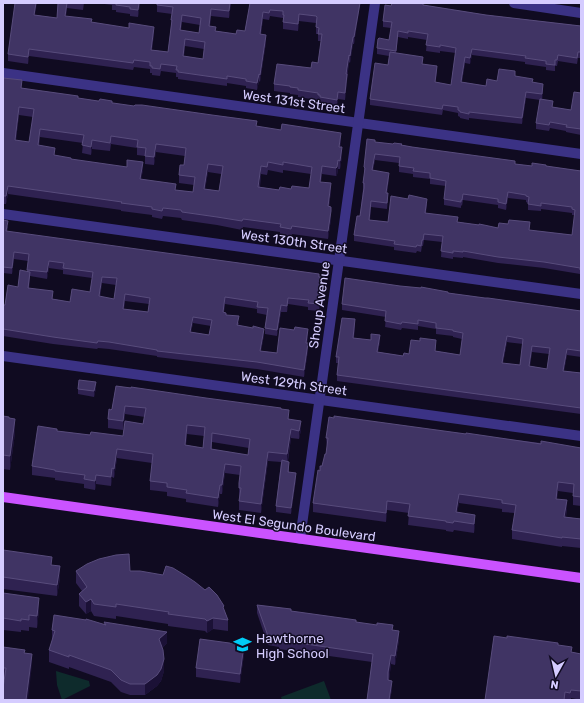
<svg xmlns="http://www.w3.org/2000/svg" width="584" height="703" viewBox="0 0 584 703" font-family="Rubik,sans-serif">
	<rect width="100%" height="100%" fill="#100b21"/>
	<g fill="#0e2b2c">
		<path d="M56 671 89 681 90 686 62 700 57 685Z"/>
		<path d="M324 681 331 700H282L281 697Z"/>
	</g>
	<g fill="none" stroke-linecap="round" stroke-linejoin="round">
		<g stroke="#3b3285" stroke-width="10">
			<path d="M514 3 581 13"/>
			<path d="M3 73 581 154"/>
			<path d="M3 214 581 294"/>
			<path d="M3 356 581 436"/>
			<path d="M300 539 375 3"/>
		</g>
		<path stroke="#ca53ff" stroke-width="10" d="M3 497 581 578"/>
	</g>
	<g fill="#2f2251" fill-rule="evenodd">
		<path d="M58 3H84L83 10 67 8 66 16 92 23 154 34 152 50 168 52 171 26 172 14 157 12V5L231 3 229 18 211 16 210 26 216 31 236 34 245 31 250 3H248H360L354 44H353L350 63 349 62 345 100 338 99 337 107 320 104V102H318V100L298 97V95L290 94V93L274 91V84L311 68 318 63 321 41H318V34H316V23L299 21 298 31 283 29V18L270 16 269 20 263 19 261 34 266 42 260 82 259 81 257 90 246 88V86L227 83V86L178 79V77H176V73L161 71 160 76 152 75V73H150V69L134 67 133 70 29 56 28 64 8 61V54L35 15 57 18ZM182 22 200 25 199 33 181 30ZM185 46 204 49 203 59 184 56Z"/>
		<path d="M97 3H140L138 17 130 16V14L116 12V10H112V5Z"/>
		<path d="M423 5 486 15 581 26V58H578L577 64 558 61 557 66H555V71H554L546 70V67L525 64V62L472 55 470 64 465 63 462 82 486 86 497 81 515 76 533 82 543 90 542 100 553 107 571 110 581 93V135L566 132V131L550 128 549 131 536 129V123L540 100 526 98 522 124 469 118V120L460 118V117L458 116V113L443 110 442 115 370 105V99L388 65 389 56 377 54V48L389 40 391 28 383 27V21L391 6ZM398 37 408 39V37L427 40 426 51 440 53V51L456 53 451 85 435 82 437 72 423 64 396 53Z"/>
		<path d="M3 78 22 88 78 98 112 103 257 127 341 141 340 147 342 156 340 169H338L337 175 336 176 322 174 321 182 331 191 329 207H331V219L328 239 292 234 291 237 280 235V232L243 227 242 230 217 225 182 220 181 218 163 216 162 219 152 217V215L121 211V210L8 194 6 204H3ZM19 115 33 117 29 142 16 140ZM40 137 83 143 82 153 91 155 92 149 110 151 111 144 137 148V155L145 156V164L154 165 156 152 185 156 184 165 179 175V183L194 185 193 192 176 190 141 179 143 170 71 159 55 156 39 146ZM268 170 283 173V170L311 174 309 188 279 190 260 187 261 174 267 175ZM208 172 221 174 219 191 205 189Z"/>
		<path d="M375 142 401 145 515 164 532 166H546L581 171V276H580V274L544 268 498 263 463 257V258L453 257V259L441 257 442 242 424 240 423 246H422L421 252 417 251 416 253 394 250V247L354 241V235L360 216 363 189V183L365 173H364V167ZM375 160 399 163V172L413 174V177L430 179V184L446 186 444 199V205L461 208V205L462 206 463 200 498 205V208L506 210 508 198 526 200V202L528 203V210L541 211V209L572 213V215H575L572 235 529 230 498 228 458 222 426 213 427 204 388 222 370 220 371 207 387 209 388 199 387 193 389 178 373 170Z"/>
		<path d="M3 220 8 227 7 232 319 277 323 284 319 311 308 310V307L288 304 287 312H281L277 336 265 334V328L267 315 257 313V309L225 304 224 312 226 315 239 323 238 325 264 335 261 351 277 353 308 336 307 343 308 350 304 377 257 369 157 357V356L109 349 98 348 97 349 53 344 3 336V305H5L18 287 27 271 28 261 14 259 12 274 3 273ZM49 268 63 270V274L92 278 90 292 70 302 53 299 29 289 30 276 47 279ZM102 283 116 285 114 299 100 297ZM125 301 149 304 148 312 124 309ZM193 323 211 326 209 335 191 332Z"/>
		<path d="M448 293 581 311V357L567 355 564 371 581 373V414L337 381V375L338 363H336V357L355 325 354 338 380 341 378 352 403 356 436 346 435 351 460 355 462 339 453 337V336L436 334V329L418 326V330L402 328 401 330 385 327 386 317 342 310V304ZM507 342 523 344 520 365 503 363ZM532 352 549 354 547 369 530 366Z"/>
		<path d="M116 386 281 409 289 419 301 430 299 439 291 438 288 461 289 467V472L296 479 291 514 276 512V506L281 462 268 461 261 513 239 510V488L240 475 225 473 222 494H220L218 507 186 502V499L167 496V492L150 490V481L152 463 117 458 114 478 112 477 111 486 96 484 95 490 84 488V484L55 480V478L32 475V466L57 431 90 435 123 436 143 424 145 417 125 414 123 430 108 428V419L112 409ZM187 434 204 436 203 448 186 445ZM212 442 249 448 248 455 212 450Z"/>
		<path d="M96 388 94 397 78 394V389Z"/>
		<path d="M3 416 9 418 15 433 10 470 3 469Z"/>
		<path d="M466 434 581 448V506L573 505V493L558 491 557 499 567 508 566 517 581 519V548L562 546V547L512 539V530L515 513 502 512V509L459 503 457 512 475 524 474 533 454 530 453 532 446 531V530L408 525 409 513 387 510 386 522 313 512V503L320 471 322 466 326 454 327 447 326 438Z"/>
		<path d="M3 550 52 565 60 578 57 596 3 589Z"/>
		<path d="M76 571H130L224 610 228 620V631L213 629 207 633 205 631 168 626V624L116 616V619L94 616 91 611 86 614 79 606V594L82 591 76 583Z"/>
		<path d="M3 593 39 610 37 628 29 627V631L21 630V632L3 630Z"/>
		<path d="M257 605 291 611 356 622 393 630 399 640 395 665 391 664 389 680 392 689 390 700H367L372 662 279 649V647L268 645 257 613Z"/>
		<path d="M104 622 167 643 162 648 164 671 161 681 157 686 145 695H130L121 692 111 682 69 667V669L49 662V650L52 641V630L104 624Z"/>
		<path d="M558 645 572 652 581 654V700L571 698V700H485Z"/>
		<path d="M3 647 25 653 32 665 4 679H3Z"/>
		<path d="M244 654 240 683 196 677V668Z"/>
	</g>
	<g fill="#1b1136">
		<path d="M36 3H37L34 22V15Z"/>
		<path d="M67 3V8L65 23V16Z"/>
		<path d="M139 3H140L138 17V10Z"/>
		<path d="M230 3H231L229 18V11Z"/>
		<path d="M359 3H360V6L354 44V37Z"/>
		<path d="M211 9V16L209 33V26Z"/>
		<path d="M263 12V19L260 41V34Z"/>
		<path d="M299 14V21L298 31V24Z"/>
		<path d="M182 15V22L180 37V30Z"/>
		<path d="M154 27V34L151 57V50Z"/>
		<path d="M398 31V37L396 57V51Z"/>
		<path d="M266 35V42L260 82V75Z"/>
		<path d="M353 37V44L350 63V56Z"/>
		<path d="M185 39V46L183 63V56Z"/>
		<path d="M29 49V56L28 64V57Z"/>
		<path d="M472 49V55L470 64V58Z"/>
		<path d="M349 55V62L346 81V74Z"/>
		<path d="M465 57V63L461 88V82Z"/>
		<path d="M437 66V72L435 88V82Z"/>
		<path d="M259 74V81L257 90V83Z"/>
		<path d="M347 74V81L345 100V93Z"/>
		<path d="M543 84V90L542 100V94Z"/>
		<path d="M338 92V99L337 107V100Z"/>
		<path d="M526 92V98L522 124V118Z"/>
		<path d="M19 107V115L15 148V140Z"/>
		<path d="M40 129V137L38 154V145Z"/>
		<path d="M341 133V141L339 155V147Z"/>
		<path d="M92 140V149L91 155V147Z"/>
		<path d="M156 144V152L154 165V157Z"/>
		<path d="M342 147V156L340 169V161Z"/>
		<path d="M375 154V160L372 176V170Z"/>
		<path d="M338 160V169L337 175 336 176V168Z"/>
		<path d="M143 162V170L140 187V179Z"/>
		<path d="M208 164V172L204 197V189Z"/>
		<path d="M261 166V174L258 195V187Z"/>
		<path d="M322 166V174L320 190V182Z"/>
		<path d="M389 173V178L386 199V193Z"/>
		<path d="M331 183V191L328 214V206Z"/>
		<path d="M8 186V194L6 204V196Z"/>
		<path d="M508 192V198L506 210V204Z"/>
		<path d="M371 201V207L369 226V220Z"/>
		<path d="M331 211V219L328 239V231Z"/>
		<path d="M14 252V259L12 274V268Z"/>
		<path d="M49 261V268L47 279V272Z"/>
		<path d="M102 277V283L99 303V296Z"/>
		<path d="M323 277V284L319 311V304Z"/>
		<path d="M125 294V301L123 315V309Z"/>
		<path d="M225 297V304L223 319V312Z"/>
		<path d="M288 298V304L287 312V306Z"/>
		<path d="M281 305V312L277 336V330Z"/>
		<path d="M193 317V323L190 339V332Z"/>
		<path d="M355 319V325L353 344V338Z"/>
		<path d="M264 329V335L260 357V351Z"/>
		<path d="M308 329V336L306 349V343Z"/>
		<path d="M380 335V341L377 358V352Z"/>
		<path d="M507 336V342L502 369V363Z"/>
		<path d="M308 343V350L304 377V370Z"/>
		<path d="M532 346V352L529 372V366Z"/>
		<path d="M567 349V355L563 377V371Z"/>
		<path d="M96 382V388L94 397V391Z"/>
		<path d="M125 406V414L123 430V421Z"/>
		<path d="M15 419V433L10 470V456Z"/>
		<path d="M301 421V430L299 439V431Z"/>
		<path d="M187 425V434L185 454V445Z"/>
		<path d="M291 429V438L287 463V454Z"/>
		<path d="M212 433V442L211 458V449Z"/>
		<path d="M117 449V458L114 478V469Z"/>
		<path d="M268 452V461L261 513V504Z"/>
		<path d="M225 464V473L222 494V485Z"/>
		<path d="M112 468V477L111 486V477Z"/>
		<path d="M296 473V479L291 514V508Z"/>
		<path d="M96 475V484L95 490V481Z"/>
		<path d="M558 482V491L556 507V499Z"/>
		<path d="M220 485V494L218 507V498Z"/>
		<path d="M459 494V503L456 521V512Z"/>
		<path d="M567 500V508L564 526V517Z"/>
		<path d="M387 501V510L386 522V513Z"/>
		<path d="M475 515V524L474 533V524Z"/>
		<path d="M60 566V578L57 596V585Z"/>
		<path d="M39 598V610L37 628V616Z"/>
		<path d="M91 599V611L86 614V602Z"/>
		<path d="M213 618V629L207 633V621Z"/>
		<path d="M399 631V640L395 665V656Z"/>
		<path d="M167 632V643L159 651V639Z"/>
		<path d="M244 645V654L240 683V674Z"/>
		<path d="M32 654V665L28 700H26Z"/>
		<path d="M391 655V664L388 689V680Z"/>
		<path d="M164 659V671L161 681 157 686 145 695V684Z"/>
		<path d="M392 681V689L390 700H389Z"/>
	</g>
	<g fill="#403464" stroke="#584c7c" fill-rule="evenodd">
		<path d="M15 3H36L34 15 57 18 58 3H67L65 16 92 19 91 22 129 28V23L154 27 151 50 168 52 172 20H171L173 7 157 5V3H230L229 11 211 9 209 26 216 27 215 31 236 34 237 30 245 31 250 3H360L354 37H353L350 56 349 55 346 74H347L345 93 338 92 337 100 320 97V95H318V93L298 90V88L290 87V86L274 84 277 64 311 68 312 62 318 63 322 34H318L319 28 316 27 317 17 316 16 299 14 298 24 283 22 284 15H283V11L270 10 269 13 263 12 260 34 266 35 260 75 259 74 257 83 246 81V79L227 76V79L178 72V70H176L177 66 161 64 160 69 152 68V66H150V62L134 60 133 63 29 49 28 57 8 54ZM182 15 201 18 199 33 180 30ZM185 39 205 42 203 59 183 56Z"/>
		<path d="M116 3H139L138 10 130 9V7L116 5Z"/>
		<path d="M392 3H423V5L486 15 581 26V52H578L577 58 558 55 557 60H555V65H554L546 64V61L525 58 526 56 472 49 470 58 465 57 461 82 486 86 487 79 497 81 499 69 515 71V76L533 79 532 82 543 84 542 94 526 92 522 118 469 112V114L460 112V111L458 110V107L443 105 442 109 370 99 375 63 388 65 390 52 423 57 422 64 437 66 435 82 451 85 456 48 440 45V47L426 45 428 34 408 31V33L398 31 396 51 377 48 378 39 379 38 389 40 392 22 383 21 385 5 391 6Z"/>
		<path d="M3 78 22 80 21 88 78 96V98L98 101H99L100 99 112 101V103H113L134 106 135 105H142L212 115 257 121 256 126 281 130 282 124 341 133 339 147H342L340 161 338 160 337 167 336 168 322 166 320 182 331 183 328 206 331 207V211L328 231 292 226 291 229 280 227 281 224 243 219 242 221 217 217 182 212 181 210 163 208 162 211 152 209V207L121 203 122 202 8 186 6 196H3ZM19 107 34 109 29 142 15 140ZM40 129 84 135 82 145 91 147 92 140 110 143 111 136 138 140 137 147 146 148 145 156 154 157 156 144 186 148 184 165H180L179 175 195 177 193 192 175 190 176 184 140 179 143 162 127 160V167L71 159V158L54 155 55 148 38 145ZM268 162 283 165V162L312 167 309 188 292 186 291 189 280 187 279 190 258 187 261 166 267 167ZM208 164 223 166 219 191 204 189Z"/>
		<path d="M574 92 581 93V129L566 127 567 125 550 122 549 125 536 123 540 99 553 101 552 107 571 110Z"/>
		<path d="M367 139 375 140V142L393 144 394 143 402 144 401 145 412 147 515 161V164L532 166V163L546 165V166L581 171V270H580V268L544 262 498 257 463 251V252L453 251V253L441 251 443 236 424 234 423 240H422L421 246 417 245 416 247 394 244 395 241 354 235 357 216H360L364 188V183H363L365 168 364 167ZM375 154 400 157 399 166 414 168 413 171 430 173V178L446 181 444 199 461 202V200H462L463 194 498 199V202L506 204 508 192 526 195V196L529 197 528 204 541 206V203L572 207V209L575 210 572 235 529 230 530 222 509 220 508 224 499 223 498 228 484 225 479 224V225L457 222 458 217 425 213 427 199 409 195 408 199 391 196 388 222 369 220 371 201 387 203 388 193H386L389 173 372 170Z"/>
		<path d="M3 220 8 221 6 231 319 274V277H323L319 304 308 303 309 300 288 298 287 306 281 305 277 330 265 328 268 308 257 307 258 302 225 297 223 312 226 313V315L239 316 237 325 253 328V326L264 329 260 351 277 353 280 328 294 330 295 327 308 329 306 343H308L304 370 257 362 157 351V350L109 342 98 341 97 343 53 337 3 329V305H5L8 285 18 287 20 270 30 272 28 288 53 291 52 299 70 302 72 289 90 292 93 272 63 268 64 263 49 261 47 272 27 270 29 254 14 252 12 268 3 267ZM102 277 117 278 114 299 99 296ZM125 294 150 298 148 312 123 309ZM193 317 212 320 209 335 190 332Z"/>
		<path d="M345 278 400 286 421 288V287L448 292V293L485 298H488L581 311V351L567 349 563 371 581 373V408L337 375 339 357H336L342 318 355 319 353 338 371 340V334L380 335 377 352 403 356 404 353 409 354 411 340 420 341V338L436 340 435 351 460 355 463 333 453 331V330L436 328V323L418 320V324L402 322 401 324 385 321 386 311 342 304ZM507 336 523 339 520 365 502 363ZM532 346 550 348 547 369 529 366Z"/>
		<path d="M79 380 96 382 94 391 78 389Z"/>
		<path d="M116 386 131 388V387L206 398 281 408V409L289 410 288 419 301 421 299 431 291 429 287 454 268 452 261 504 239 501 241 488H239V483L241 466 225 464 222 485H220L218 498 186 493 187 490 167 487V483L150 481 153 454 117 449 114 469 112 468 111 477 96 475 95 481 84 479 85 475 55 471V470L32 466 38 426 57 429V431L90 435 91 432 123 436 125 421 143 424 146 408 125 406 123 421 108 419 109 409 111 410 112 409ZM187 425 205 427 203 448 185 445ZM212 433 250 439 248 455 211 449Z"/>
		<path d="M3 416 9 417V418L15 419 10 456 3 455Z"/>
		<path d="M334 416 466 434V433L541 444V441L581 448V497L573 496 574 484 558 482 556 499 567 500 564 517 581 519V539L562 537V538L512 530 516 505 502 503V500L459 494 456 512 475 515 474 524 454 521 453 523 446 522V521L408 516 410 504 387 501 386 513 313 503 318 470 320 471V466H322L325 454H326L328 438H326L329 417 334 418Z"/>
		<path d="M282 460 289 462 288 472 296 473 291 508 276 506Z"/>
		<path d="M3 550 52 557 51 565 60 566 57 585 3 577Z"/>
		<path d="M129 554 130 571H140L163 575 166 566 173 568 186 576 195 582 205 590 209 587 217 595 224 606 223 607 228 620 213 618 207 621 205 619 168 614 169 612 116 604V607L94 604 91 599 86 602 79 594 87 587 76 571 87 564 99 559 116 555Z"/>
		<path d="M3 593 39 598 37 616 29 615V620L21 619V621L3 618Z"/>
		<path d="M257 605 291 609V611L356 620V622L377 625V623L393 625 392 630 399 631 395 656 391 655 388 672V680L392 681 389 700H367L373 654 279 640V638L268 636Z"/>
		<path d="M54 615 86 620V619L106 625 104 622 167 632 159 639 163 650 164 659 161 669 157 675 145 684H130L121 680 111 670 69 655V657L49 650 55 631 52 630Z"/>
		<path d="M494 636 507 638V636L558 643V645L572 647 571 652 581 654V691L571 690 570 693 565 692 564 700H485Z"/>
		<path d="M200 639 244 645 240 674 196 668Z"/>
		<path d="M3 647 25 650 24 653 32 654 26 700H3V688L6 668H3Z"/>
	</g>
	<defs>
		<symbol id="school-bare" viewBox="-9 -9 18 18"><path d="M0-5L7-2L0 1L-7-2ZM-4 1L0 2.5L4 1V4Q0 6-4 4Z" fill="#00cdf7" stroke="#100b21" stroke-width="2.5" paint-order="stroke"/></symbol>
	</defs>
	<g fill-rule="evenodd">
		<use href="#school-bare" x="230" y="632" width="25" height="25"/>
	</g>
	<g text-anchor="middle" stroke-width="3" stroke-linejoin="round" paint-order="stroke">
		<g font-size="13" fill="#d5ccff" stroke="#100b21">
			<text transform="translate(294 101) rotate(8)" y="5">West 131st Street</text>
			<text transform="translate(294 241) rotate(8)" y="5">West 130th Street</text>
			<text transform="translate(319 305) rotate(-82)" y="5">Shoup Avenue</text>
			<text transform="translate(294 383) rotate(8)" y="5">West 129th Street</text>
			<text transform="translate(294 525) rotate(8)" y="5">West El Segundo Boulevard</text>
		</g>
		<g font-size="13" fill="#d5ccff" stroke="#100b21" text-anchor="start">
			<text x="256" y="643">Hawthorne<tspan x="256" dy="15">High School</tspan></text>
		</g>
	</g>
	<rect width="584" height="703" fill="none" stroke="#d5ccff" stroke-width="8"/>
	<g transform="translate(556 675) rotate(188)" stroke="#100b21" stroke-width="3" paint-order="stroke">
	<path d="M0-3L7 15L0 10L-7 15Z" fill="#d5ccff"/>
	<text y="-6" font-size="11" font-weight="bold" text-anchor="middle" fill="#d5ccff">N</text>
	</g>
</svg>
